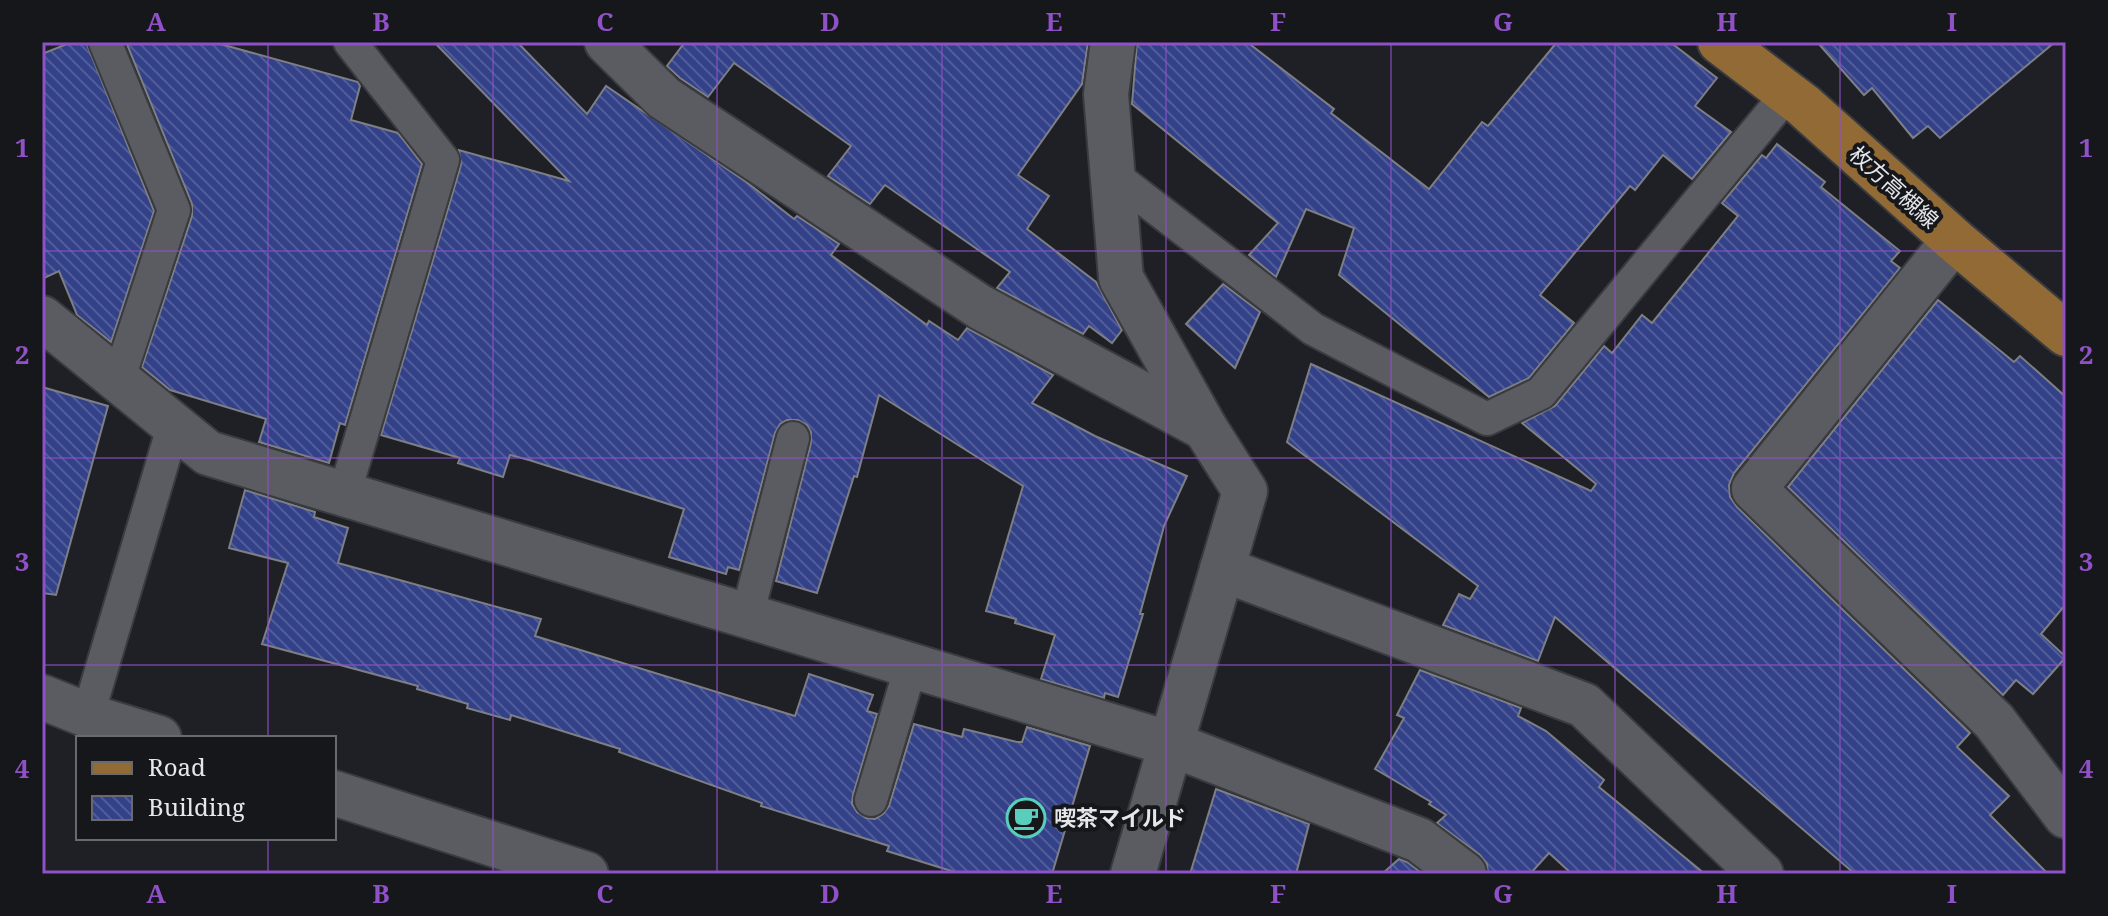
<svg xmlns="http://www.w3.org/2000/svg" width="2108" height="916" viewBox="0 0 2108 916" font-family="'Noto Serif','Noto Sans JP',serif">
	<defs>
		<pattern id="building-back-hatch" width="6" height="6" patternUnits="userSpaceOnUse" patternTransform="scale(2)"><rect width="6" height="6" fill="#334188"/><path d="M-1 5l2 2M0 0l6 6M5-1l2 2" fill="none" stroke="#515c99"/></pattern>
	</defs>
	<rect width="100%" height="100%" fill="#1e2025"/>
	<g fill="url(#building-back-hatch)" stroke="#7d7f85" stroke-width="2">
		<path d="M72 42H86L154 211 111 342 77 315 59 271 42 279V54Z"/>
		<path d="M126 42H213L358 82 360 86 351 120 398 133 422 164 345 425 340 423 329 463 259 442 266 419 170 390 142 367 192 216V204Z"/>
		<path d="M434 42H517L587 114 606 86 749 184 794 219 797 216 839 244 831 255 927 325 929 321 958 340 967 328 1053 375 1032 403 1095 436 1187 476 1164 526 1140 614H1143L1118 697 1105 693 1104 698 1041 679 1055 635 1015 623 1016 619 986 611 1023 486 879 395 857 477 854 476 817 593 776 581 811 443V432L807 425 798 420H787L780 424 775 433 739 570 728 567 726 574 669 557 684 509 529 460 510 455 503 477 458 463 460 458 381 435 461 165 459 150 569 181Z"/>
		<path d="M685 42H1088L1082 84 1018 175 1049 196 1027 229 1096 282 1122 330 1112 343 1089 326 1083 334 997 288 1010 272 885 185 870 204 828 176 851 146 734 63 708 97 680 78 667 66Z"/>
		<path d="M1137 42H1247L1334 109 1331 113 1429 189 1482 122 1488 126 1557 42H1670L1717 78 1695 106 1731 132 1692 179 1663 155 1635 190 1630 186 1540 295 1574 323 1529 378 1489 397 1339 275 1354 228 1306 209 1276 277 1249 255 1278 223 1132 104Z"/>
		<path d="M1817 42H2055L1940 138 1928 126 1913 138 1872 88 1864 95Z"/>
		<path d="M1777 144 1825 182 1821 187 1900 251 1891 261 1900 268 1734 473 1729 485 1730 497 1737 507 1970 733 1957 747 2009 796 1990 815 2048 874H1855L1555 617 1538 661 1443 625 1459 594 1470 599 1478 586 1287 442 1311 364 1591 491 1596 484 1522 423 1555 406 1604 346 1612 353 1642 315 1652 323 1738 216 1722 203 1762 155 1766 158Z"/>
		<path d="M1223 284 1260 312 1235 368 1186 324Z"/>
		<path d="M1938 300 2014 362 2020 356 2066 397V604L2041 634 2066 657 2033 694 2016 680 2003 695 1788 487Z"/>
		<path d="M42 387 108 406 56 595 42 593Z"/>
		<path d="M245 490 315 512 314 517 348 528 338 563 541 619 535 636 795 716 809 674 873 695 867 711 877 714 853 795 852 804 857 812 866 818 875 819 883 814 889 806 914 724 962 737 964 729 1017 742H1022L1027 727 1090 746 1052 874H961L887 851 889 846 761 806 762 803 619 752 620 749 511 715 510 720 467 708 468 704 417 689 418 686 262 644 288 563 229 548Z"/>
		<path d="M1420 670 1521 708 1518 716 1546 731 1604 780 1599 787 1705 874H1572L1549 853 1530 874H1488L1487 864 1480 855 1437 823 1446 815 1429 804 1431 802 1375 769 1404 718 1397 715Z"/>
		<path d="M1216 789 1309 824 1296 874H1190Z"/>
		<path d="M1399 859 1407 862 1423 874H1382Z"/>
	</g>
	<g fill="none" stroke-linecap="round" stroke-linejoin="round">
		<defs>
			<g id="service">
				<path d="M105 42 174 210 118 381"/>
				<path d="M1113 175 1313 329 1487 419 1541 393 1788 93"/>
				<path d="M344 495 443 160 350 42"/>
				<path d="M747 616 793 438"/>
				<path d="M88 715 173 427"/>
				<path d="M871 800 911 666"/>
			</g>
			<g id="minor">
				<path d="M607 42 664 98 980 307 1205 428"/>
				<path d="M1113 42 1106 94 1121 278 1205 428 1245 491 1133 874"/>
				<path d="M1954 240 1754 489 1994 721 2066 816"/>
				<path d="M42 318 208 453 1171 744 1419 840 1464 874"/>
				<path d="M1222 569 1584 705 1761 874"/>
			</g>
			<g id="tertiary">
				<path d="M42 697 97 719 159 738"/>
				<path d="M334 793 586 874"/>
			</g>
			<path id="primary" d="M1720 42 1803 105 1954 240 2066 334"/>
		</defs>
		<use href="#service" stroke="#393b3f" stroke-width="36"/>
		<use href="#minor" stroke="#393b3f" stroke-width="48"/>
		<use href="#tertiary" stroke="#393b3f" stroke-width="48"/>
		<use href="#primary" stroke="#393b3f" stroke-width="48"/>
		<use href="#service" stroke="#5a5c61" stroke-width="32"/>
		<use href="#minor" stroke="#5a5c61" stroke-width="44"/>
		<use href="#tertiary" stroke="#5a5c61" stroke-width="44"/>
		<use href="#primary" stroke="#916a36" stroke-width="44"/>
	</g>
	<path fill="none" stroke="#9051c8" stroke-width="2" stroke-opacity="0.55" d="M268 42V738M493 42V874M717 42V874M942 42V874M1166 42V874M1391 42V874M1615 42V874M1840 42V874M42 251H2066M42 458H2066M42 665H2066M268 838V874"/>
	<defs>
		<symbol id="cafe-ring" viewBox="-11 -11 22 22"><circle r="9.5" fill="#15171b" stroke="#5acebd" stroke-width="1.5"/><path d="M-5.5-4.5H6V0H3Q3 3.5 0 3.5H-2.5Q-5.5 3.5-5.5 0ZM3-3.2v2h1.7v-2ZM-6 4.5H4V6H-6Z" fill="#5acebd"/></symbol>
	</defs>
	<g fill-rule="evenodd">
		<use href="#cafe-ring" x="1004" y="796" width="44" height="44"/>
	</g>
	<g text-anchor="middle" stroke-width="8" stroke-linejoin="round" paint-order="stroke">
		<g font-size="22" fill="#e6e7eb" stroke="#15171b">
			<text transform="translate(1894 187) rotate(42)" y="8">枚方高槻線</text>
		</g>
		<g font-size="22" font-weight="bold" fill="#e6e7eb" stroke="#15171b" text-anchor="start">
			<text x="1054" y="826">喫茶マイルド</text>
		</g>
	</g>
	<rect width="2108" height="916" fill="none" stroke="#15171b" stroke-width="88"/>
	<rect x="76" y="736" width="260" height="104" fill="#15171b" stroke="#696a6e" stroke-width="2"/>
	<rect x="92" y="762" width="40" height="12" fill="#916a36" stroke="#696a6e" stroke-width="2"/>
	<text x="148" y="776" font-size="24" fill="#e6e7eb">Road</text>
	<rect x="92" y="796" width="40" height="24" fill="url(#building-back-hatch)" stroke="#696a6e" stroke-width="2"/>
	<text x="148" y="816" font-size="24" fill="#e6e7eb">Building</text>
	<rect x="44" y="44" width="2020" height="828" fill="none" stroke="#9051c8" stroke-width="3"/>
	<g font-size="26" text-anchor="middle" font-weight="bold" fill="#9051c8">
		<text x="156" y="31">A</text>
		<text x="381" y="31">B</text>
		<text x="605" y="31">C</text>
		<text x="830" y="31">D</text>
		<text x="1054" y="31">E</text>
		<text x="1278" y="31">F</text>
		<text x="1503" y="31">G</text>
		<text x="1727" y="31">H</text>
		<text x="1952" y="31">I</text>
		<text x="22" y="157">1</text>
		<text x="2086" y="157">1</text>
		<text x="22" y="364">2</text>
		<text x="2086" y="364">2</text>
		<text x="22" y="571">3</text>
		<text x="2086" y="571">3</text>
		<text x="22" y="778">4</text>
		<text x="2086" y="778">4</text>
		<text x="156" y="903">A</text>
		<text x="381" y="903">B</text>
		<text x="605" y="903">C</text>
		<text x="830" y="903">D</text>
		<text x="1054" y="903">E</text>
		<text x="1278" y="903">F</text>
		<text x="1503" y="903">G</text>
		<text x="1727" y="903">H</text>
		<text x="1952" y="903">I</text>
	</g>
</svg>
